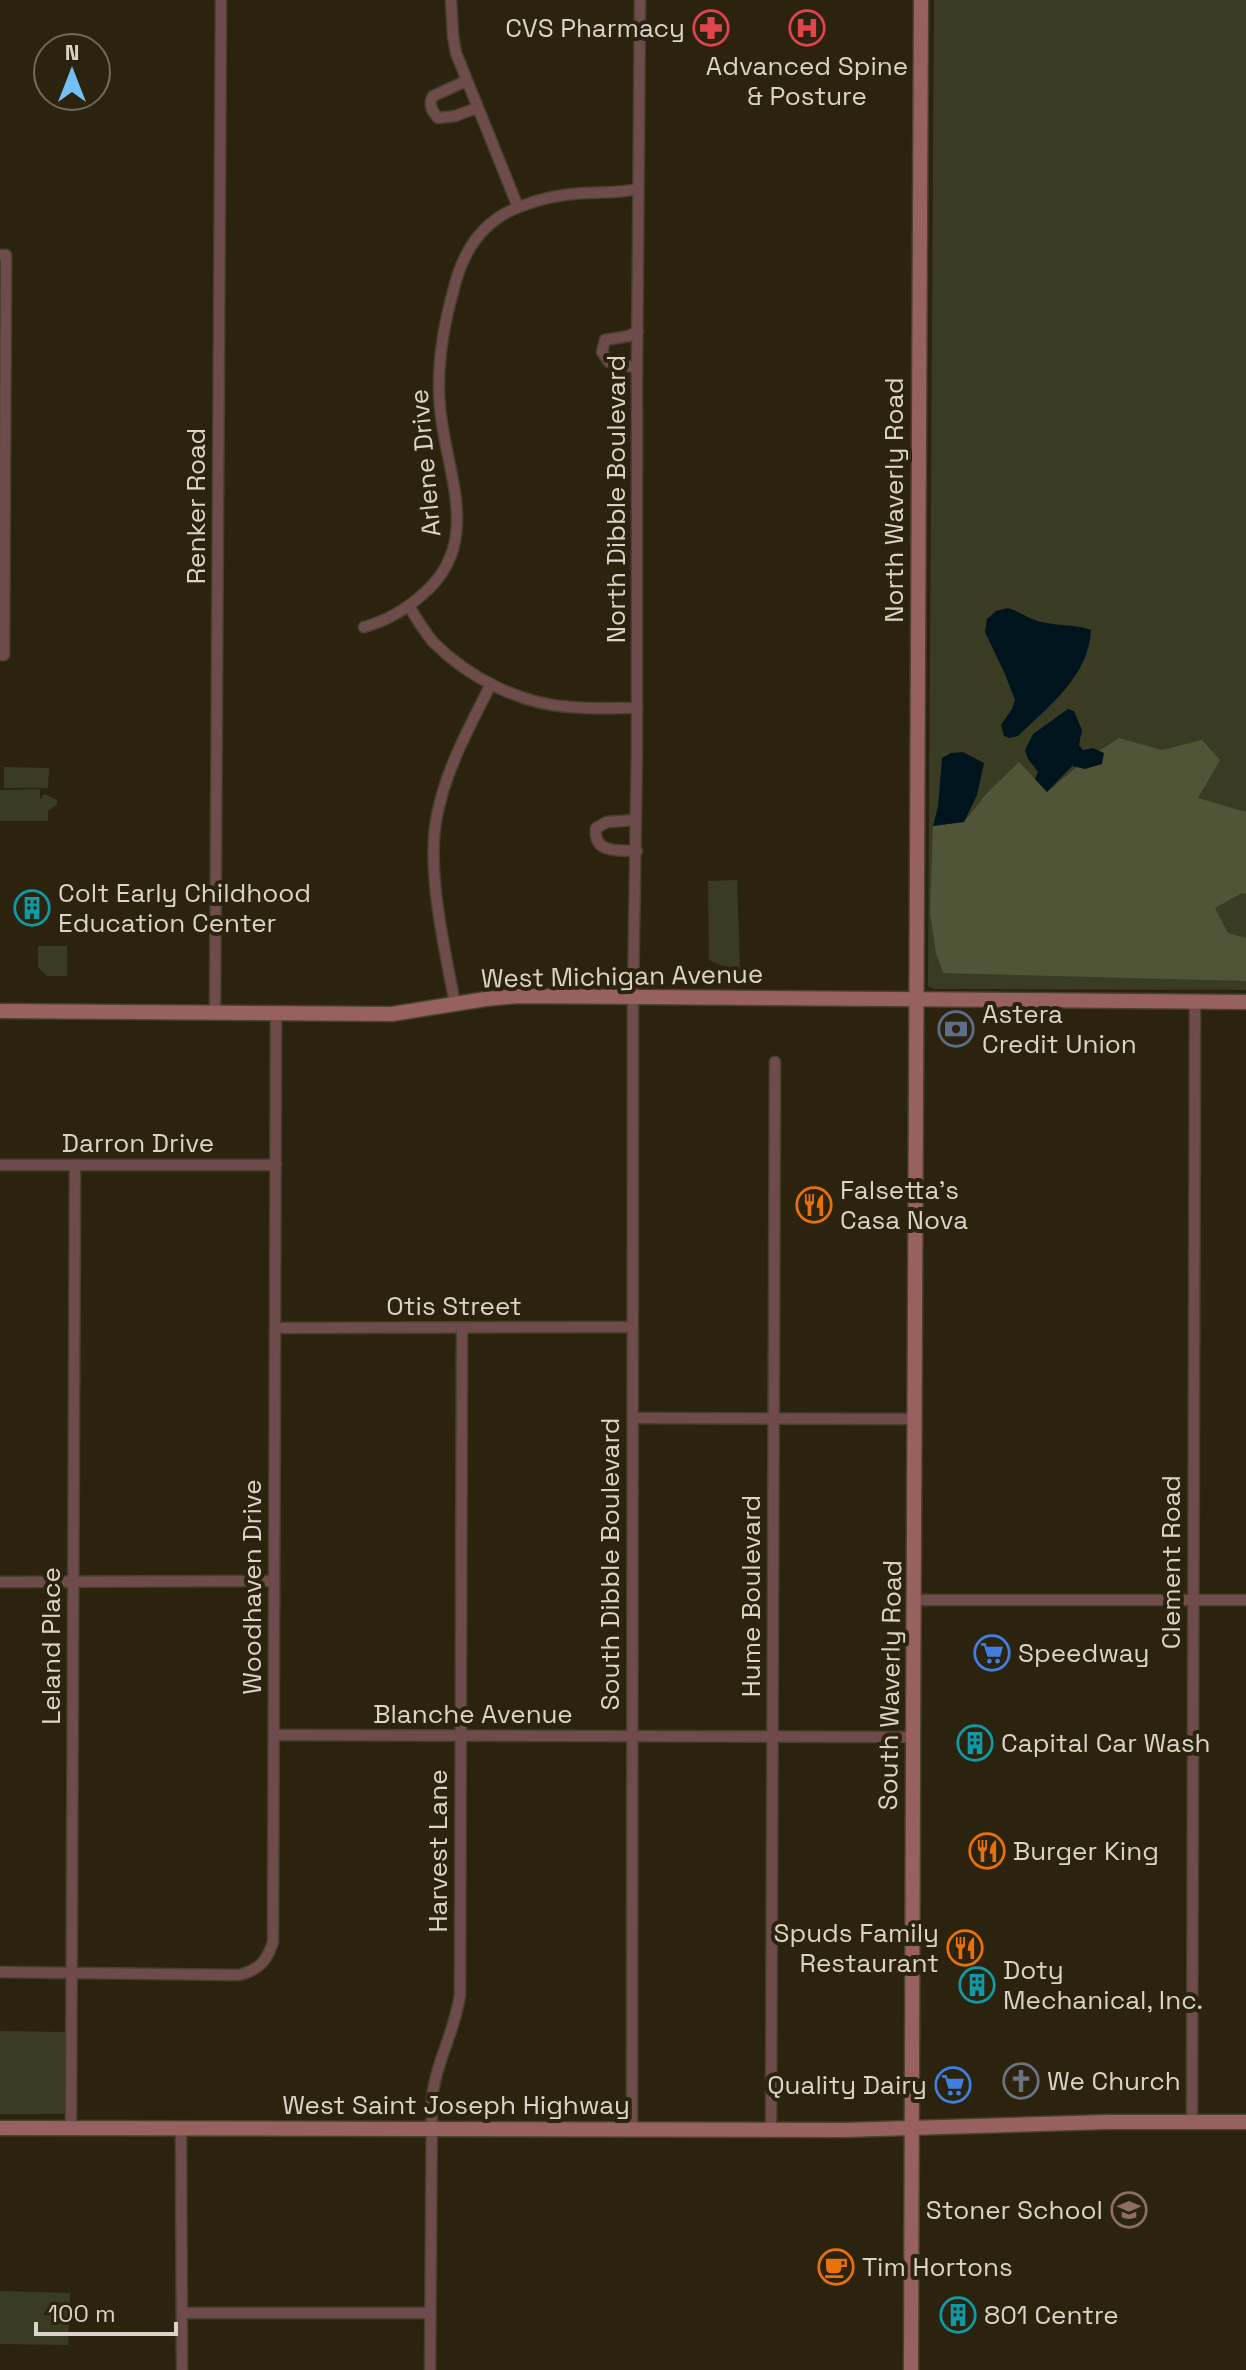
<svg xmlns="http://www.w3.org/2000/svg" width="1246" height="2370" viewBox="0 0 1246 2370" font-family="'Space Grotesk',sans-serif">
	<rect width="100%" height="100%" fill="#2c230f"/>
	<g fill="#393c22">
		<path d="M934 0H1246V990L934 989 928 986Z"/>
		<path d="M4 767 49 768 48 788H4Z"/>
		<path d="M40 789V800L44 794 57 800V804L48 811V821H0V790Z"/>
		<path d="M737 880 740 969 732 970 709 960 708 881Z"/>
		<path d="M38 946H67V976H47L38 967Z"/>
		<path d="M0 2031 66 2032 65 2114H0Z"/>
		<path d="M0 2291 70 2293 68 2345 0 2344Z"/>
	</g>
	<path fill="#515538" d="M1119 738 1162 750 1202 740 1220 760 1198 798 1246 812V894L1242 893 1215 908 1228 933 1246 938V981L943 973 936 953 930 913 933 826 964 822 987 793 1019 762 1047 792 1085 760Z"/>
	<g fill="#00141e">
		<path d="M1007 608C1017 610 1023 615 1032 619 1051 627 1073 623 1091 630 1089 676 1048 707 1018 736L1009 738 1004 736 1001 725 1012 709 1015 700 1005 674 985 632 987 619 996 611Z"/>
		<path d="M1068 709 1074 711 1082 730 1079 745 1083 750 1093 748 1104 753 1102 764 1085 769 1072 766 1047 792 1035 779 1038 772 1028 759 1025 750 1033 734Z"/>
		<path d="M963 752 984 763 977 795 964 822 933 826 938 807 942 758 951 753Z"/>
	</g>
	<g fill="none" stroke-linecap="round" stroke-linejoin="round">
		<defs>
			<g id="street">
				<path d="M451 0 453 36 456 53 518 207"/>
				<path d="M466 81 433 96C428 105 432 111 438 118L455 116 477 108"/>
				<path d="M0 255H6V269L4 655H0"/>
				<path d="M637 368 609 362 602 352 605 340 629 336 638 331"/>
				<path d="M409 606C416 618 424 631 433 642 468 677 519 704 570 707 592 709 615 708 637 708"/>
				<path d="M364 627C386 621 405 610 422 595 484 543 446 474 440 408 436 367 443 327 454 288 463 251 482 221 519 207 539 199 563 194 584 193 602 192 620 193 638 189"/>
				<path d="M636 820 607 822 596 828C593 854 618 850 637 851"/>
				<path d="M455 1004C445 950 427 874 436 821 444 772 469 728 491 684"/>
				<path d="M215 1013 221 0"/>
				<path d="M0 1165H276"/>
				<path d="M276 1328 632 1327"/>
				<path d="M633 1418 913 1419"/>
				<path d="M0 1582 274 1581"/>
				<path d="M915 1600H1246"/>
				<path d="M274 1735 913 1737"/>
				<path d="M0 1972 239 1975C259 1970 267 1961 273 1942L276 1014"/>
				<path d="M1192 2122 1195 1002"/>
				<path d="M71 2128 75 1165"/>
				<path d="M181 2129 182 2370"/>
				<path d="M632 2130 633 997 637 746V368L640 0"/>
				<path d="M771 2130 775 1062"/>
				<path d="M182 2313H430"/>
				<path d="M430 2370 432 2098C436 2062 455 2031 460 1995L462 1328"/>
			</g>
			<g id="secondary">
				<path d="M0 1011 392 1014 486 999 519 996 1246 1002"/>
				<path d="M0 2128 844 2130 1106 2122H1246"/>
				<path d="M911 2370C914 1580 915 790 921 0"/>
			</g>
		</defs>
		<use href="#street" stroke="#483f2d" stroke-width="13"/>
		<use href="#secondary" stroke="#483f2d" stroke-width="17"/>
		<use href="#street" stroke="#6e4c4b" stroke-width="10"/>
		<use href="#secondary" stroke="#976160" stroke-width="14"/>
	</g>
	<defs>
		<symbol id="pharmacy-ring" viewBox="-11 -11 22 22"><circle r="9.5" fill="#2c230f" stroke="#e0444e" stroke-width="1.5"/><path d="M-2-6h4v4h4v4h-4v4h-4v-4h-4v-4h4Z" fill="#e0444e"/></symbol>
		<symbol id="hospital-ring" viewBox="-11 -11 22 22"><circle r="9.5" fill="#2c230f" stroke="#e0444e" stroke-width="1.5"/><path d="M-5-5h3v3.5h4V-5h3V5h-3V1.5h-4V5h-3Z" fill="#e0444e"/></symbol>
		<symbol id="building-ring" viewBox="-11 -11 22 22"><circle r="9.5" fill="#2c230f" stroke="#0f9aa8" stroke-width="1.5"/><path d="M-4-6H4V6H1V3H-1V6H-4ZM-2.5-4.3h1.7v1.8h-1.7ZM.8-4.3h1.7v1.8H.8ZM-2.5-1h1.7V.8h-1.7ZM.8-1h1.7V.8H.8Z" fill="#0f9aa8"/></symbol>
		<symbol id="bank-ring" viewBox="-11 -11 22 22"><circle r="9.5" fill="#2c230f" stroke="#5c6f8a" stroke-width="1.5"/><path d="M-6-4H6V4H-6ZM0-2.3a2.3 2.3 0 1 0 0 4.6a2.3 2.3 0 1 0 0-4.6Z" fill="#5c6f8a"/></symbol>
		<symbol id="restaurant-ring" viewBox="-11 -11 22 22"><circle r="9.5" fill="#2c230f" stroke="#e8710a" stroke-width="1.5"/><path d="M-5-6h1v4h1v-4h1v4h1v-4h1v5L-1.5 .5V6h-2V.5L-5-1ZM5-6V6H3V1.5H1.5Q1.5-4 5-6Z" fill="#e8710a"/></symbol>
		<symbol id="supermarket-ring" viewBox="-11 -11 22 22"><circle r="9.5" fill="#2c230f" stroke="#3f7fe0" stroke-width="1.5"/><path d="M-6-5.5h2.5l.6 2H6L4.5 2H-2.5L-4.4-4H-6ZM-1.5 3.2a1.3 1.3 0 1 0 .1 0ZM3 3.2a1.3 1.3 0 1 0 .1 0Z" fill="#3f7fe0"/></symbol>
		<symbol id="church-ring" viewBox="-11 -11 22 22"><circle r="9.5" fill="#2c230f" stroke="#6b7280" stroke-width="1.5"/><path d="M-1.2-6h2.4v3.5h3.3v2.4h-3.3V6h-2.4V-.1h-3.3v-2.4h3.3Z" fill="#6b7280"/></symbol>
		<symbol id="school-ring" viewBox="-11 -11 22 22"><circle r="9.5" fill="#2c230f" stroke="#8d6e63" stroke-width="1.5"/><path d="M0-5L7-2L0 1L-7-2ZM-4 1L0 2.5L4 1V4Q0 6-4 4Z" fill="#8d6e63"/></symbol>
		<symbol id="cafe-ring" viewBox="-11 -11 22 22"><circle r="9.5" fill="#2c230f" stroke="#e8710a" stroke-width="1.5"/><path d="M-5.5-4.5H6V0H3Q3 3.5 0 3.5H-2.5Q-5.5 3.5-5.5 0ZM3-3.2v2h1.7v-2ZM-6 4.5H4V6H-6Z" fill="#e8710a"/></symbol>
	</defs>
	<g fill-rule="evenodd">
		<use href="#pharmacy-ring" x="691" y="8" width="40" height="40"/>
		<use href="#hospital-ring" x="787" y="8" width="40" height="40"/>
		<use href="#building-ring" x="12" y="888" width="40" height="40"/>
		<use href="#bank-ring" x="936" y="1009" width="40" height="40"/>
		<use href="#restaurant-ring" x="794" y="1185" width="40" height="40"/>
		<use href="#supermarket-ring" x="972" y="1633" width="40" height="40"/>
		<use href="#building-ring" x="955" y="1723" width="40" height="40"/>
		<use href="#restaurant-ring" x="967" y="1831" width="40" height="40"/>
		<use href="#restaurant-ring" x="945" y="1928" width="40" height="40"/>
		<use href="#building-ring" x="957" y="1965" width="40" height="40"/>
		<use href="#church-ring" x="1001" y="2061" width="40" height="40"/>
		<use href="#supermarket-ring" x="933" y="2065" width="40" height="40"/>
		<use href="#school-ring" x="1109" y="2190" width="40" height="40"/>
		<use href="#cafe-ring" x="816" y="2247" width="40" height="40"/>
		<use href="#building-ring" x="938" y="2295" width="40" height="40"/>
	</g>
	<g text-anchor="middle" stroke-width="8" stroke-linejoin="round" paint-order="stroke">
		<g font-size="26" fill="#dad4c8" stroke="#2c230f" text-anchor="start">
			<text x="685" y="37" text-anchor="end">CVS Pharmacy</text>
			<text x="807" y="75" text-anchor="middle">Advanced Spine<tspan x="807" dy="30">&amp; Posture</tspan></text>
			<text x="58" y="902">Colt Early Childhood<tspan x="58" dy="30">Education Center</tspan></text>
			<text x="982" y="1023">Astera<tspan x="982" dy="30">Credit Union</tspan></text>
			<text x="840" y="1199">Falsetta's<tspan x="840" dy="30">Casa Nova</tspan></text>
			<text x="1018" y="1662">Speedway</text>
			<text x="1001" y="1752">Capital Car Wash</text>
			<text x="1013" y="1860">Burger King</text>
			<text x="939" y="1942" text-anchor="end">Spuds Family<tspan x="939" dy="30">Restaurant</tspan></text>
			<text x="1003" y="1979">Doty<tspan x="1003" dy="30">Mechanical, Inc.</tspan></text>
			<text x="1047" y="2090">We Church</text>
			<text x="927" y="2094" text-anchor="end">Quality Dairy</text>
			<text x="1103" y="2219" text-anchor="end">Stoner School</text>
			<text x="862" y="2276">Tim Hortons</text>
			<text x="984" y="2324">801 Centre</text>
		</g>
		<g font-size="26" fill="#dad4c8" stroke="#2c230f">
			<text transform="translate(425 463) rotate(-95)" y="9">Arlene Drive</text>
			<text transform="translate(616 499) rotate(-90)" y="9">North Dibble Boulevard</text>
			<text transform="translate(894 500) rotate(-90)" y="9">North Waverly Road</text>
			<text transform="translate(196 506) rotate(-90)" y="9">Renker Road</text>
			<text transform="translate(622 976) rotate(-1)" y="9">West Michigan Avenue</text>
			<text x="138" y="1152">Darron Drive</text>
			<text x="454" y="1315">Otis Street</text>
			<text transform="translate(1171 1562) rotate(-90)" y="9">Clement Road</text>
			<text transform="translate(610 1564) rotate(-90)" y="9">South Dibble Boulevard</text>
			<text transform="translate(252 1587) rotate(-90)" y="9">Woodhaven Drive</text>
			<text transform="translate(751 1596) rotate(-90)" y="9">Hume Boulevard</text>
			<text transform="translate(51 1646) rotate(-90)" y="9">Leland Place</text>
			<text transform="translate(890 1685) rotate(-89)" y="9">South Waverly Road</text>
			<text x="473" y="1723">Blanche Avenue</text>
			<text transform="translate(438 1851) rotate(-90)" y="9">Harvest Lane</text>
			<text x="456" y="2114">West Saint Joseph Highway</text>
		</g>
	</g>
	<g transform="translate(72 72)"><circle r="38" fill="#2c230f" stroke="#726a59" stroke-width="2"/>
	<path d="M0-6L14 30L0 20L-14 30Z" fill="#74c0f6"/>
	<text y="-12" font-size="22" font-weight="bold" text-anchor="middle" fill="#dad4c8">N</text>
	</g>
	<path d="M36 2322v12h140v-12" fill="none" stroke="#dad4c8" stroke-width="4"/>
	<text x="48" y="2322" font-size="24" fill="#dad4c8" stroke="#2c230f" stroke-width="6" paint-order="stroke">100 m</text>
</svg>
